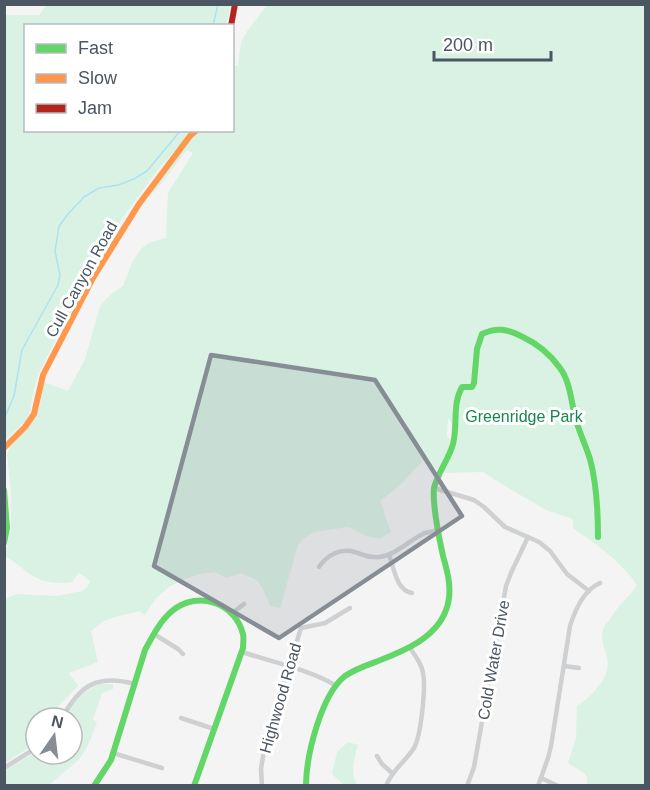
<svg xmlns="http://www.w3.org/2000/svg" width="650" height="790" viewBox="0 0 650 790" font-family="Arial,sans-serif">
	<rect width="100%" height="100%" fill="#f4f4f4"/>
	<g fill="#d9f2e3">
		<path d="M47 4 231 5 226 25 26 26V130L192 131 157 171 123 217 54 343 38 375 32 397 30 412 25 421 5 441 4 15H39Z"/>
		<path d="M268 4 645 5V785H587V777L584 773 568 763 576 738 577 706C591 697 612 677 607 657 605 648 600 639 603 630 604 625 608 622 611 618 613 614 616 610 619 606 625 599 632 594 637 585 620 560 597 545 573 528V520L570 518 546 510 500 483 483 472 441 473C447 464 459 442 456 431 455 427 450 422 448 418L447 436 453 443 442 464 435 471 425 459 398 487 380 501 391 532 380 539 366 536 348 527 314 532 303 539 298 545 280 608 270 606 263 589 257 580 241 573 226 578 215 572 200 574 183 580 169 587 156 598 145 615 139 611 115 617 104 621 91 631 98 662 69 673 78 686 58 707 54 718H36V743L5 763V599L17 594 57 596 82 591 87 587 90 581 79 573 72 582C52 585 36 581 21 567 15 563 11 559 5 556V550L7 546 11 531V493L7 455 10 447 35 418 40 406 44 382 68 391 85 359 100 306 111 294 123 286 132 262 142 248 149 243 166 238 168 193 193 153 187 150 157 189 147 198 190 140 201 131 232 130 233 65 238 66 241 43 247 31Z"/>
		<path d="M100 684H113V689L102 693 93 720 97 722C92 736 87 752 76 762 67 770 58 777 49 785H5L4 771 36 752V754H72V718H64C73 703 82 691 100 684Z"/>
		<path d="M348 742 358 745C354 758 350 773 357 785H344L332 774 337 752Z"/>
	</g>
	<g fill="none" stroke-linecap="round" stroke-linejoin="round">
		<g stroke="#aee2f0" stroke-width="1.5">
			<path d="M213 26 218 4"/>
			<path d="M4 419 14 396 22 350 58 285 60 275 55 251 59 226 68 214 84 197 99 188 118 185 134 179 147 171 181 130"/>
		</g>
		<g stroke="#ced0d2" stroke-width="4.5">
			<path d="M434 488 474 500 484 507 505 527 539 542 550 551 567 574 589 591"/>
			<path d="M389 555C394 568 396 590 412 593"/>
			<path d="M319 567C327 555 340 548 355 552 363 555 370 558 379 557 396 555 409 540 425 533 429 532 434 531 439 530"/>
			<path d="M231 614 244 604"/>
			<path d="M154 634 178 649 183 654"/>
			<path d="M242 652C273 662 307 669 335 685"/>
			<path d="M564 666 579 668"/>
			<path d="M62 718C80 685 97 674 135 684"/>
			<path d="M181 718 214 729"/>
			<path d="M113 753 162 768"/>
			<path d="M377 756 382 764 392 773"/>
			<path d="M4 768 36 748"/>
			<path d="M541 778 558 786"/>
			<path d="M262 786 261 769 265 744 301 628 325 623 350 608"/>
			<path d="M386 786C392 770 405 762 414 748 421 736 426 687 423 673 422 664 415 655 410 648"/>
			<path d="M467 786 474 767 506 586 511 573 528 537"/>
			<path d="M538 786 548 758 551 746 570 626C575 610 584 590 600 583"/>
		</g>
		<g stroke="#63d668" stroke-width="6">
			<path d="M4 490 7 528 4 543"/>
			<path d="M94 786 111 760 145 650C152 637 160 621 172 611 197 590 235 602 243 634 244 638 243 644 243 648L194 786"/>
			<path d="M306 786C306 756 321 695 345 676 355 669 367 665 378 661 404 651 436 638 446 610 453 592 448 573 443 556 439 537 432 506 434 488 438 472 449 459 453 444 458 424 452 405 462 387H472L474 383 477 349 482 334C496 327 507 329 521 336 536 343 550 354 560 368 571 383 571 403 576 420 580 434 586 446 590 459 597 485 598 511 598 537"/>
		</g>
		<path stroke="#ff974d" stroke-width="6" d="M4 448 25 427 34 414 43 375 93 278 139 204 190 136 197 130"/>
		<path stroke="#b3261e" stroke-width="6" d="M231 26 235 4"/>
	</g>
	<path fill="#868d94" fill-opacity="0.2" stroke="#868d94" stroke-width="4.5" stroke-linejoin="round" d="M211 355 375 380 462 516 279 638 154 566Z"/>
	<g text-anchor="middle" stroke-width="6" stroke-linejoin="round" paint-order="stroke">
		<g font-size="16" fill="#4a5661" stroke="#fff">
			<text transform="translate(81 279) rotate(-61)" y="6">Cull Canyon Road</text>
			<text transform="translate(493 660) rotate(-80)" y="6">Cold Water Drive</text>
			<text transform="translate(280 698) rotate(-74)" y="6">Highwood Road</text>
		</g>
		<g font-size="16" fill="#17864f" stroke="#fff">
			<text x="524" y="422">Greenridge Park</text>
		</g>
	</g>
	<rect width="650" height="790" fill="none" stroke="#4a5661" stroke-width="12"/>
	<rect x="24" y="24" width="210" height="108" fill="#ffffff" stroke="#b7bbc0" stroke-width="1.5"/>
	<rect x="36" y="44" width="30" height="9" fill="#63d668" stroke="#b7bbc0" stroke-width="1.5"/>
	<text x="78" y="54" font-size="18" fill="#4a5661">Fast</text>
	<rect x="36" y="74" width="30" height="9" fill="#ff974d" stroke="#b7bbc0" stroke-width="1.5"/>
	<text x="78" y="84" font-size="18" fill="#4a5661">Slow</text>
	<rect x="36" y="104" width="30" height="9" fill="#b3261e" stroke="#b7bbc0" stroke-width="1.5"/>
	<text x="78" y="114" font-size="18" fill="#4a5661">Jam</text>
	<g transform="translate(54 736) rotate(14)"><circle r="28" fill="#ffffff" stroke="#b7bbc0" stroke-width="1.5"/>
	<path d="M0-4.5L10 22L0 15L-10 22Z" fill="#868d94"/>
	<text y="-9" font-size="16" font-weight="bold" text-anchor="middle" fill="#4a5661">N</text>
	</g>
	<path d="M434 51v9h117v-9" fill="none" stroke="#4a5661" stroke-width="3"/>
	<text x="443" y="51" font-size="18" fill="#4a5661" stroke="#ffffff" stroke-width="4.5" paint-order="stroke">200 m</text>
</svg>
